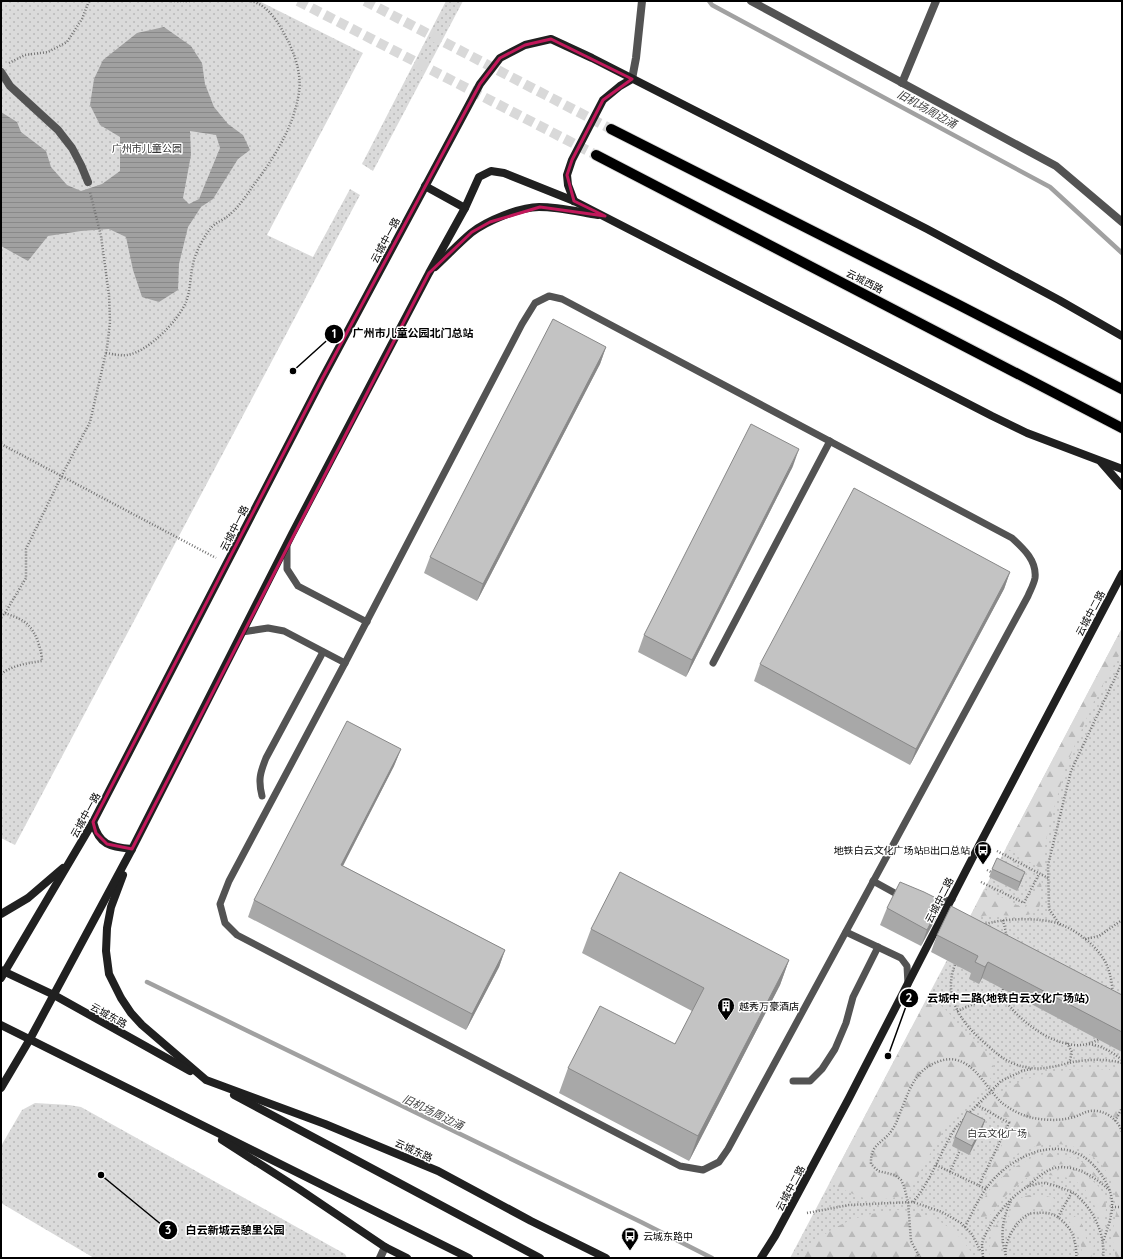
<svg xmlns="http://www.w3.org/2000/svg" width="1123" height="1259" viewBox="0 0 1123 1259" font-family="Quicksand,'Noto Sans SC',sans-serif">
	<defs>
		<pattern id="grass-dots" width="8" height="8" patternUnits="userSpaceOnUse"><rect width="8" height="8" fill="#dadada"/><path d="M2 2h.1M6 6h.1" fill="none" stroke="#b9b9b9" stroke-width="1.8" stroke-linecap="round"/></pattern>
		<pattern id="forest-firs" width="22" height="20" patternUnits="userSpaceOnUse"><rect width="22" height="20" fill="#dadada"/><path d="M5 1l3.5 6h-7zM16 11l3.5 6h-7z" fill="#b9b9b9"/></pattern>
		<pattern id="water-rules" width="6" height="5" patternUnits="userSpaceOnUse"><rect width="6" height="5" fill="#a1a1a1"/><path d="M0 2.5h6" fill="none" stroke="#898989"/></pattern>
	</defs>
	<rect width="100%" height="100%" fill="#fff"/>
	<g fill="url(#grass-dots)">
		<path d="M1 1H259L363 53 267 235 313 257 350 189 360 195 15 845 1 838Z"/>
		<path d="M446 1H463L373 171 362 164Z"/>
		<path d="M1122 628V1258H790Z"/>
		<path d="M35 1103 69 1105 81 1107 345 1254 347 1258H94L1 1203V1146L22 1110Z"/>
	</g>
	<g fill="url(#forest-firs)">
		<path d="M1122 628V650L1095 699 1067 763 1050 822 1044 850 1043 863 1044 866 1042 868H1040L1006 848Z"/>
		<path d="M1041 880C1043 885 1040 890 1040 895 1040 898 1041 902 1040 905 1035 921 1007 914 995 915 985 915 977 917 968 921L984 889 1025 909Z"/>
		<path d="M928 997C949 1008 954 1021 969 1038 972 1041 977 1044 981 1047 989 1054 992 1061 994 1071 985 1094 960 1106 946 1127 932 1148 921 1172 908 1194 896 1198 883 1200 870 1199 861 1199 838 1187 830 1182Z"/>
		<path d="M1110 1066 1122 1069V1258H1116C1114 1249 1112 1240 1113 1231 1114 1220 1118 1211 1116 1201 1111 1153 1067 1133 1025 1150 1015 1154 1005 1161 997 1169 994 1172 991 1177 986 1179L988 1172 1014 1122 981 1105C1020 1075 1061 1066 1110 1070Z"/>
		<path d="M1050 1154C1068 1156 1087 1159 1097 1177 1093 1176 1091 1173 1087 1171 1082 1169 1074 1166 1069 1165 1044 1160 1019 1183 1002 1199 997 1204 995 1211 989 1216L981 1217 979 1213C983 1188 1012 1166 1034 1157 1039 1156 1045 1155 1050 1154Z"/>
		<path d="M1067 1169C1086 1174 1107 1186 1106 1208 1106 1213 1105 1218 1103 1223H1101C1095 1205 1088 1184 1068 1178 1062 1176 1056 1176 1049 1175L1050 1173 1059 1170Z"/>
		<path d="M1029 1195 1046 1196 1054 1198 1050 1208C1025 1206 1025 1211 1011 1231L1007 1230C1007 1214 1012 1199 1029 1195Z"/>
		<path d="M896 1210C932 1211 956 1227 975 1258H802C822 1227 861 1213 896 1210Z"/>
		<path d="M1077 1214 1084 1229 1087 1243 1094 1244 1091 1258H1081C1084 1244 1077 1231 1069 1221Z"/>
		<path d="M1000 1221 1002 1223 999 1234 1000 1258H990C988 1246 990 1229 1000 1221Z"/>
	</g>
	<path fill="url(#water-rules)" fill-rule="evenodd" d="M164 27 191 46 202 63 205 84 214 107 228 124 243 135 250 150 238 159 213 199 201 207 188 227 179 264 178 290 159 302 142 297 133 270 126 237 109 229 81 231 48 236 28 261 1 246V112L17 122 21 132 46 151 51 167 67 185 81 191 102 184 120 171V137L100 125 90 105 94 79 103 60 137 33ZM190 131 216 135 220 148 199 199 189 204 183 198 191 155Z"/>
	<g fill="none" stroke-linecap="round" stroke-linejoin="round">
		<g stroke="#a1a1a1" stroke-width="4.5">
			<path d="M709 1 712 5 1050 187 1122 253"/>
			<path d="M147 982 641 1222 712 1258"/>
		</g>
		<g stroke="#d9d9d9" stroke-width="10" stroke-dasharray="10 5" stroke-linecap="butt">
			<path d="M298 1 596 155"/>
			<path d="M365 1 611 129"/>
		</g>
		<defs>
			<g id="primary">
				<path d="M611 129 957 304 1122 389"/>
				<path d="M596 155 1122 428"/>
			</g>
		</defs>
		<use href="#primary" stroke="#dbdbdb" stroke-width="12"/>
		<g stroke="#757575" stroke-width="2.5" stroke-dasharray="1 2" stroke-linecap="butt">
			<path d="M171 1H192"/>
			<path d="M9 63 25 55 48 52 67 42 82 19 89 1"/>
			<path d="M106 353C113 354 120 356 127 355 148 352 178 321 186 302 191 289 190 274 194 260 197 250 204 236 211 228 215 223 223 220 228 216 238 208 246 196 253 186 274 158 294 127 299 92 302 74 294 52 286 37 278 22 268 5 251 1"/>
			<path d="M1 444 216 558"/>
			<path d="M1 617 5 613 26 578V549L62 475 90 422 107 348 110 322 109 295 101 236 90 192"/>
			<path d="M1 674C13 665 28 663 42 661 42 651 36 632 28 625 23 619 12 616 5 613"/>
			<path d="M997 851 1048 878"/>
			<path d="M987 870 991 872"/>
			<path d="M981 882 1024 903 1039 874"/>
			<path d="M1003 920 1007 937"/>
			<path d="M983 925C1001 918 1041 917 1060 924 1077 931 1093 943 1103 958 1110 969 1112 982 1113 994"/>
			<path d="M1060 925 1049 909 1048 865 1071 771 1122 663"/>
			<path d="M1085 939 1099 936 1122 920"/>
			<path d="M956 962C941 997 962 1024 988 1046 1001 1058 1013 1066 1031 1068 1045 1070 1060 1065 1073 1062 1088 1059 1108 1059 1122 1063"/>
			<path d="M1003 986C1003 991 1003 997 1005 1001 1007 1004 1011 1007 1013 1010 1029 1027 1050 1042 1074 1045 1083 1046 1093 1043 1101 1038"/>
			<path d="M957 1011 1003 992"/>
			<path d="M1067 1043 1072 1052 1070 1060 1068 1062"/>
			<path d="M1089 1044C1102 1046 1111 1051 1122 1060"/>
			<path d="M977 1105 1009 1123 979 1185"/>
			<path d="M968 1114 1001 1081 1022 1071 1031 1069"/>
			<path d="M1115 1121 1122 1108"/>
			<path d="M936 1165 986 1189"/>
			<path d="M950 1172 960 1150"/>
			<path d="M1028 1186C1035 1180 1042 1173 1051 1169 1072 1162 1094 1176 1109 1190"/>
			<path d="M913 1202C931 1181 939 1155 953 1132 956 1126 961 1122 965 1118"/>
			<path d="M1112 1207H1122"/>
			<path d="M807 1213 849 1205 913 1202 942 1212 961 1223 972 1234 981 1252"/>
			<path d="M1058 1217 1072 1192"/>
			<path d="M965 1227C975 1207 983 1188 1000 1173 1030 1146 1074 1136 1100 1173 1106 1181 1111 1191 1112 1201 1113 1216 1107 1229 1103 1242"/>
			<path d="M1005 1252C1000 1235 1003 1216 1011 1201"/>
			<path d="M983 1257C983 1253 982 1248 982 1244 986 1226 1010 1196 1027 1187 1030 1185 1037 1184 1042 1183 1047 1183 1054 1185 1059 1187 1064 1189 1070 1191 1074 1193 1092 1207 1106 1234 1103 1258"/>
			<path d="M920 1258 911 1241 908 1202 904 1186 901 1180 895 1175 878 1171 871 1164C870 1143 883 1144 892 1130 897 1123 899 1115 902 1108 911 1086 916 1069 940 1061 970 1051 984 1086 1001 1102 1009 1109 1023 1116 1033 1118 1045 1120 1058 1121 1070 1118 1076 1117 1081 1114 1086 1112 1101 1107 1118 1118 1122 1132"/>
			<path d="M1006 1258C1003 1243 1015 1221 1029 1214 1031 1213 1036 1213 1038 1213 1053 1211 1063 1219 1071 1231 1075 1240 1077 1249 1076 1258"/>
		</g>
		<g stroke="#535353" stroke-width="7">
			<path d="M549 296 562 299 1012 538C1024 549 1037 561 1035 578 1034 584 1030 591 1028 596L728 1149 719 1162 703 1170 680 1166 237 935 225 923 220 904 229 881 345 663 522 324 535 303Z"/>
			<path d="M287 544V569L298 586 367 622"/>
			<path d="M242 632 268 628 284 631 345 663"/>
			<path d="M713 663 830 441"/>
			<path d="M262 796C258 780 260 773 266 758L323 652"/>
			<path d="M873 881 902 897"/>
			<path d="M933 905 952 899"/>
			<path d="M846 932 901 958 907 966 908 984"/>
			<path d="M793 1081H810L822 1069 835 1049 846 1023 853 997 878 947"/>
		</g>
		<g stroke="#535353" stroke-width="8">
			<path d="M751 1 1056 166 1122 222"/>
			<path d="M1 72 10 86 58 130 72 148 81 165 88 182"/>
			<path d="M632 79 636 58 642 1"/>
			<path d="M902 83 936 1"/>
			<path d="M380 1258 385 1247"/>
		</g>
		<g stroke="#202020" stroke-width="8">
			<path d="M425 186 465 208"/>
			<path d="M574 201 568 185 567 175 572 160 603 100 620 86 632 79"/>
			<path d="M435 267C447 256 458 244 471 233 486 221 520 207 539 207 559 207 579 212 598 215"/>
			<path d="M1101 462 1122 486"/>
			<path d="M93 822C99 845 110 847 132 849"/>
			<path d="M123 875 111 907 107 928 106 951 109 974 121 998 131 1013 142 1025 206 1080 325 1124 438 1171 531 1221 606 1258"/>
			<path d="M1 914 28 898 63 868"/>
			<path d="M1 970 54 995 190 1071"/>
			<path d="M1 978 93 822 321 381 480 84 500 58 525 45 551 39 592 58 927 229 1059 300 1122 336"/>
			<path d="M1 1025 469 1258"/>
			<path d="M1 1088 30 1039 132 849 292 534 429 273 465 208 479 177 491 171 504 173 574 201 992 416 1027 433 1122 469"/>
			<path d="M234 1095 540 1258"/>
			<path d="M222 1140 299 1189 385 1247 407 1258"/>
			<path d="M761 1258 775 1236 848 1100 975 853 1122 574"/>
		</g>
		<use href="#primary" stroke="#000" stroke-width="10"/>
	</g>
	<g fill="#a8a8a8">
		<path d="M606 347 600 364 477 601 424 573 430 557Z"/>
		<path d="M793 466 686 677 638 652 644 635Z"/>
		<path d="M1010 572 1004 589 910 765 754 681 760 664Z"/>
		<path d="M401 749 394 766 343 866 505 950 499 967 466 1030 248 917 254 900Z"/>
		<path d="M992 869 1022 880 1017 891 989 877Z"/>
		<path d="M942 901 936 918 921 946 880 925 887 908Z"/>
		<path d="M591 929 789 960 780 985 689 1161 559 1093 568 1068 675 1044 692 1011 582 953Z"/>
		<path d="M937 935 1122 995V1052L982 978 979 984 969 979 971 973 931 952Z"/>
		<path d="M985 1120 982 1129 969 1155 952 1146 955 1137Z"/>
	</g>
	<g fill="#888">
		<path d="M606 347 600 364 477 601 483 584Z"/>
		<path d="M799 449 793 466 686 677 692 660Z"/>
		<path d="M1010 572 1004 589 910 765 916 749Z"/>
		<path d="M401 749 394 766 335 881 341 865Z"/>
		<path d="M1025 872 1022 880 1017 891 1020 882Z"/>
		<path d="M942 901 936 918 921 946 927 930Z"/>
		<path d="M505 950 499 967 466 1030 472 1014Z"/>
		<path d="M789 960 780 985 689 1161 698 1136Z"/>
		<path d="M988 962 982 978 979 984 985 967Z"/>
		<path d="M985 1120 982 1129 969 1155 972 1146Z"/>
	</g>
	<g fill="#c3c3c3" stroke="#888">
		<path d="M553 319 606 347 483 584 430 557Z"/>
		<path d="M751 424 799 449 692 660 644 635Z"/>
		<path d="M854 488 1010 572 916 749 760 664Z"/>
		<path d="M347 721 401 749 341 865 505 950 472 1014 254 900Z"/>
		<path d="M997 858 1025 872 1020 882 992 869Z"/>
		<path d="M620 872 789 960 698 1136 568 1068 600 1006 675 1044 704 988 591 929Z"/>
		<path d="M900 882 924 892 942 901 927 930 887 908Z"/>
		<path d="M951 906 1122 995V1032L988 962 985 967 975 962 978 956 937 935Z"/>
		<path d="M967 1111 985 1120 972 1146 955 1137Z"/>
	</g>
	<path fill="none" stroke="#c2185b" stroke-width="3" stroke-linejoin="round" d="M551 39 632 79 603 100 572 160 567 175 574 201 605 216 540 207 490 222 472 232 429 273 132 849 107 844 96 833 93 822 321 381 480 84 500 58 525 45Z"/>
	<defs>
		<symbol id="bus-pin" viewBox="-11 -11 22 30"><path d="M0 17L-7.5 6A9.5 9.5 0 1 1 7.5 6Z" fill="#000" stroke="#fff"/><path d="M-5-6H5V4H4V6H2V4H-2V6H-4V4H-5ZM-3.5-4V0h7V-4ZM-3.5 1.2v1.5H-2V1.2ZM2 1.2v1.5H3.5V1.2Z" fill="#fff"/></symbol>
		<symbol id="building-pin" viewBox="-11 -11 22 30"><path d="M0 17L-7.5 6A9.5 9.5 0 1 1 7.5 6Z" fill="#000" stroke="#fff"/><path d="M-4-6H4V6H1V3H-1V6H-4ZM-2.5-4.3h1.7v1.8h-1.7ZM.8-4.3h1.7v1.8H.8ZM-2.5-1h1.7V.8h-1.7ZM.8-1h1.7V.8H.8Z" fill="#fff"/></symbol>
	</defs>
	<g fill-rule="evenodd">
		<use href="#bus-pin" x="973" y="840" width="20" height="27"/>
		<use href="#building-pin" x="716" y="996" width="20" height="27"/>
		<use href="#bus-pin" x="620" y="1226" width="20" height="27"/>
	</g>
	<g text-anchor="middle" stroke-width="3" stroke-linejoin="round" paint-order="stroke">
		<g font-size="10" fill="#313131" stroke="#fff">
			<text x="147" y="152">广州市儿童公园</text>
			<text x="997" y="1137">白云文化广场</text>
		</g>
		<g font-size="10" fill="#000" stroke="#fff">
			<text transform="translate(385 240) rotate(-62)" y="4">云城中一路</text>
			<text transform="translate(865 281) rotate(27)" y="4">云城西路</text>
			<text transform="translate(234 528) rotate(-63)" y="4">云城中一路</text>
			<text transform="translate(1090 613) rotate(-62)" y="4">云城中二路</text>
			<text transform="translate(85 815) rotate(-61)" y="4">云城中一路</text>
			<text transform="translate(939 900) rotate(-63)" y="4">云城中二路</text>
			<text transform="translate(109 1015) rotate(29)" y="4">云城东路</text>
			<text transform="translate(414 1150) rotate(24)" y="4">云城东路</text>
			<text transform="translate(790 1188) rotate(-62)" y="4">云城中二路</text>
		</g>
		<g font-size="10" fill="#000" stroke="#fff" text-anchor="start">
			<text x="970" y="854" text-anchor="end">地铁白云文化广场站B出口总站</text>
			<text x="739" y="1010">越秀万豪酒店</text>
			<text x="643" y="1240">云城东路中</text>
		</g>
		<g font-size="11" font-style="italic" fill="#424242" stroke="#fff">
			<text transform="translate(927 109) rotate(29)" y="4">旧机场周边涌</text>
			<text transform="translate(433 1112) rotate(26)" y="4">旧机场周边涌</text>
		</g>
	</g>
	<path fill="none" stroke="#000" stroke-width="1.5" d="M293 371L334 334M888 1056L909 998M101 1175L168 1230"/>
	<g fill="#000" stroke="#fff" stroke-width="1.5">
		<circle cx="293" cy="371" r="4"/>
		<circle cx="888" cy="1056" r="4"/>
		<circle cx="101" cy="1175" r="4"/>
		<circle cx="334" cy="334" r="10"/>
		<circle cx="909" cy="998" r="10"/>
		<circle cx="168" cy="1230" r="10"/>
	</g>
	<g font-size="12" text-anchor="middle" font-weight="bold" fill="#fff">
		<text x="334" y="338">1</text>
		<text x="909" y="1002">2</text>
		<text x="168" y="1234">3</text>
	</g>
	<g font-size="11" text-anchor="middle" font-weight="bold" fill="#000" stroke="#fff" stroke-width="3" stroke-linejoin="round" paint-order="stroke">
		<text x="413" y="337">广州市儿童公园北门总站</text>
		<text x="1008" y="1002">云城中二路(地铁白云文化广场站)</text>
		<text x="235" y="1234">白云新城云憩里公园</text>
	</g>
	<rect width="1123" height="1259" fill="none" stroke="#000000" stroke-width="4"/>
</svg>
